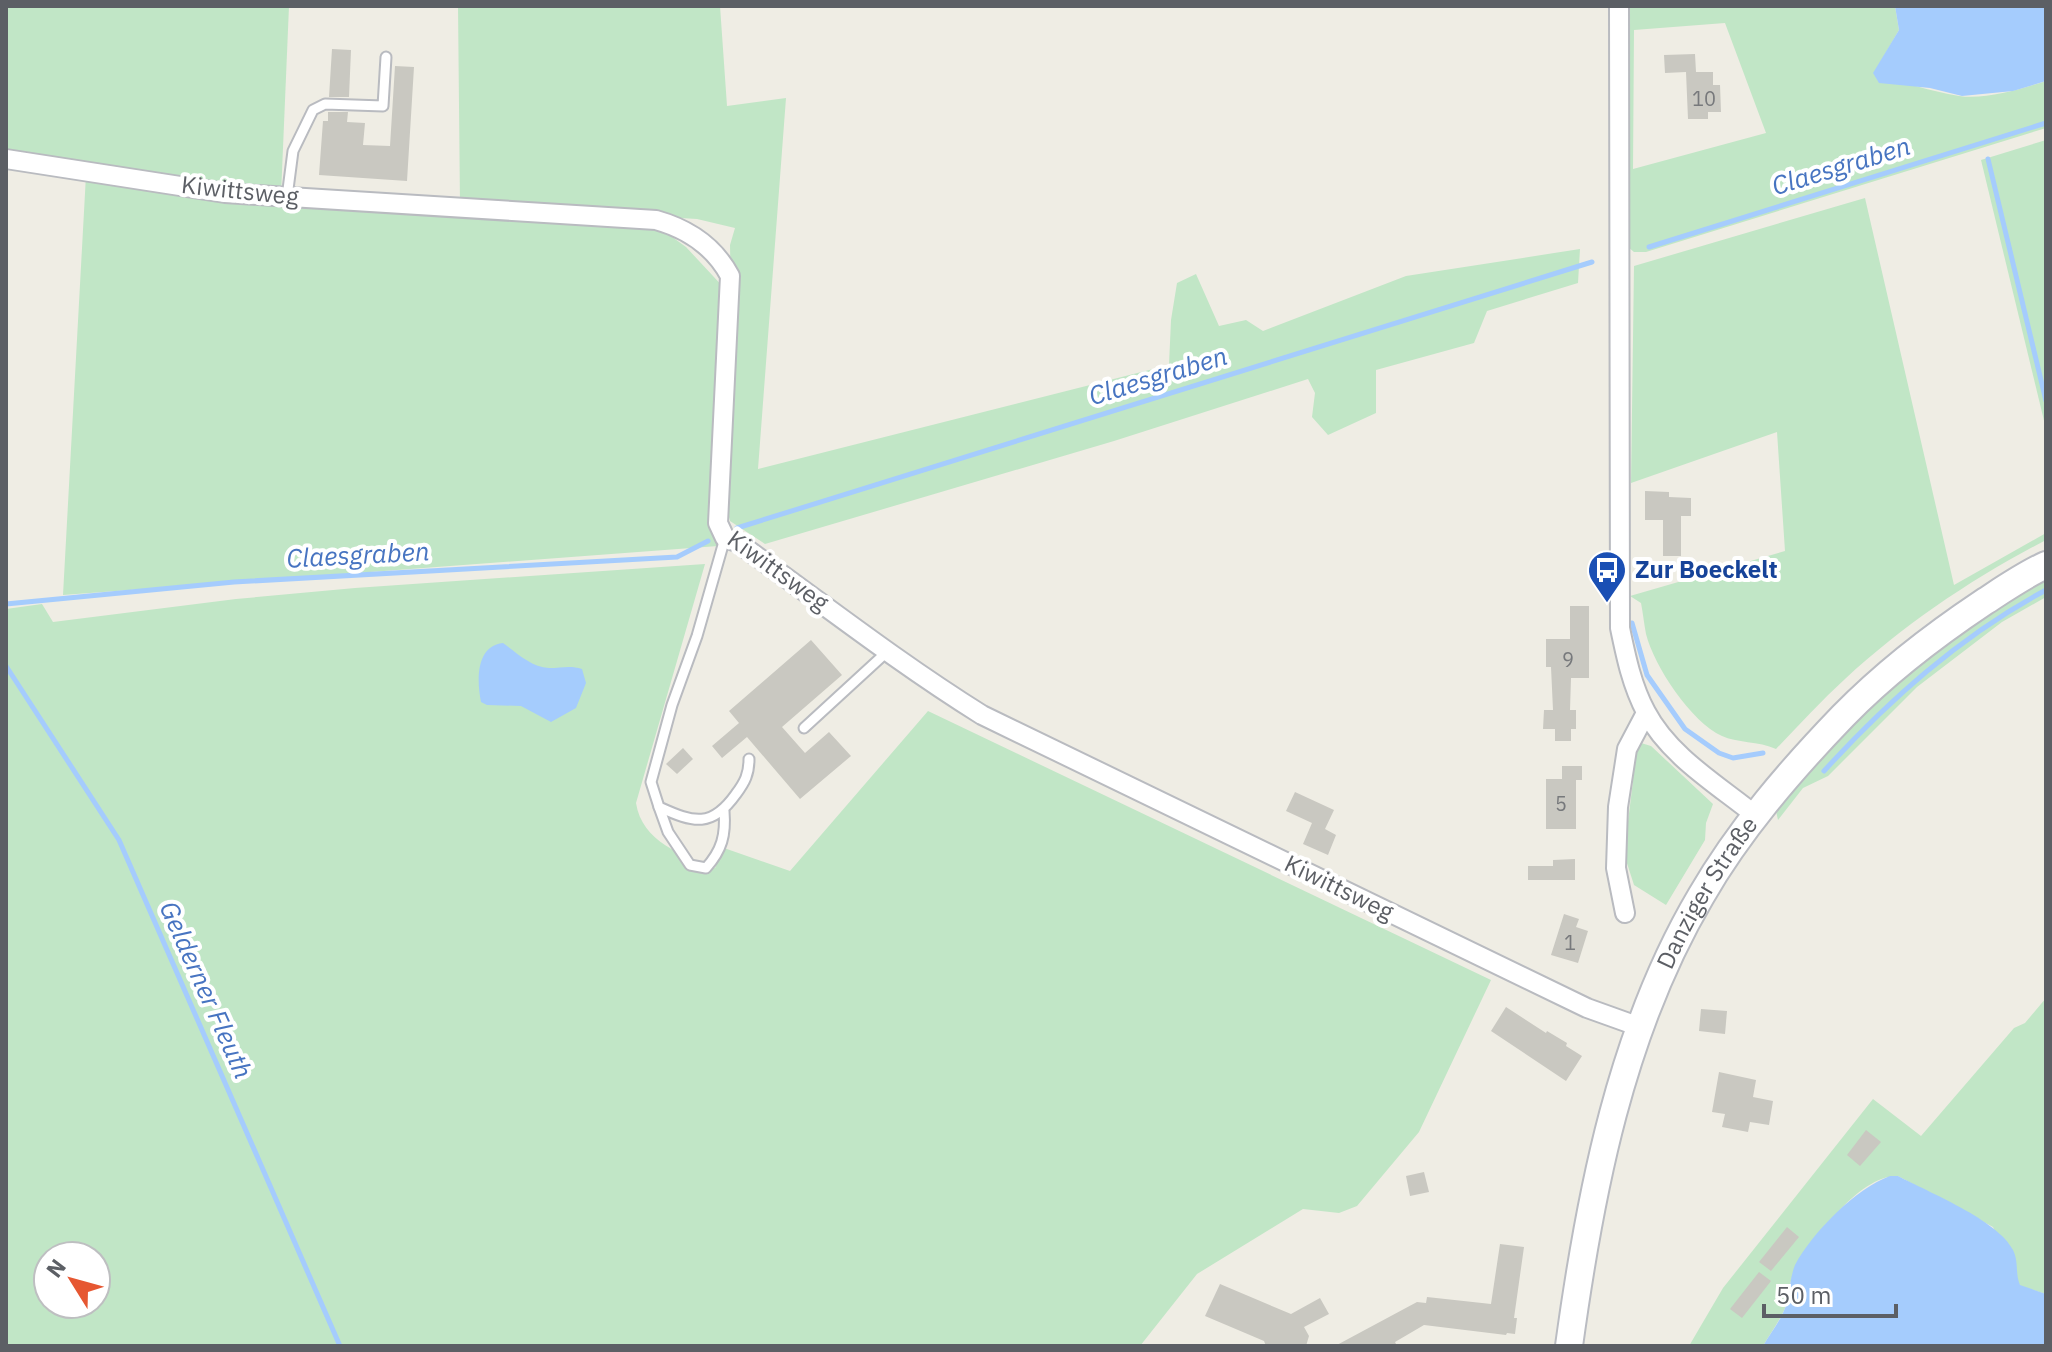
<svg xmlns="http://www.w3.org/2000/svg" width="2052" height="1352" viewBox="0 0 2052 1352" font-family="'IBM Plex Sans',sans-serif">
	<rect width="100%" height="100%" fill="#efede4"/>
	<g fill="#c1e6c6" fill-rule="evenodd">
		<path d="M6 6H289L281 195 6 155Z"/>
		<path d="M458 6H720L727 106 786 98 758 469 1169 365 1171 320 1177 283 1196 274 1219 326 1246 320 1263 331 1406 276 1580 249 1578 283 1487 311 1474 343 1376 370V413L1328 435 1312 417 1315 393 1308 379 1114 441 765 544 730 521 722 489 732 353 730 245 735 228 697 219 460 205Z"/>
		<path d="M1627 6H1895L1899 30 1874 73C1901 82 1930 91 1959 96 1985 100 2021 89 2046 81V128L1646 252H1634L1628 247ZM1725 23 1766 133 1633 169 1634 30Z"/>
		<path d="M2046 140V429L1981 160Z"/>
		<path d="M86 175 657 226 686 247 727 291 715 480 718 546 63 595Z"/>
		<path d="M1865 198 1954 585 2046 533V540C1973 578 1906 623 1845 679 1821 701 1799 725 1776 749 1759 741 1736 743 1722 736 1691 722 1654 666 1646 634 1644 624 1643 613 1641 603L1630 596 1785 551 1777 432 1631 483 1634 266Z"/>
		<path d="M705 564 636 803C642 842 682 855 715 868L724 848 790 871 928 711 1491 980 1419 1132 1357 1206 1339 1213 1303 1209 1197 1274 1140 1346H6V609L42 604 53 622 236 599 355 588ZM48 1256H96V1304H48Z"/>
		<path d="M2046 576V597L2002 622 1917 687 1828 776 1803 788 1778 820 1776 811 1856 719 1948 637Z"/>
		<path d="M1641 743 1651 746 1713 804 1706 823 1705 840 1666 905 1634 885 1624 854 1633 781 1634 745Z"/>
		<path d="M2046 998V1294L2020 1286 1993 1227 1898 1176C1858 1175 1812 1241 1794 1273 1789 1282 1789 1293 1787 1303 1782 1318 1771 1332 1763 1346H1689L1723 1288 1873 1099 1921 1136 2014 1028 2025 1023Z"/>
	</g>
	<g fill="#a5ccfd">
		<path d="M1895 6H2046V81L2013 91 1962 96 1930 88 1879 83 1873 73 1899 30Z"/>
		<path d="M503 643C517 653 531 667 549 668 562 668 570 665 582 669L586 683 576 708 551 722 521 706 487 705 481 702C477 682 475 646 503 643Z"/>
		<path d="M1890 1176H1898C1928 1192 1998 1220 2013 1250 2019 1262 2015 1274 2020 1285L2046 1294V1346H1763C1771 1332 1783 1318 1787 1302 1790 1290 1790 1277 1795 1265 1812 1233 1856 1188 1890 1176Z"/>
	</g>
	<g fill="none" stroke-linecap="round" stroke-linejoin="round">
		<g stroke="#a5ccfd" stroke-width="5">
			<path d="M1988 159 2046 401"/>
			<path d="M1649 247 2046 123"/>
			<path d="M737 528 1592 262"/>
			<path d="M6 604 234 582 677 557 708 541"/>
			<path d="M1632 623 1647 675 1685 729 1719 753 1733 758 1763 753"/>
			<path d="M6 666 119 840 340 1346"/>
			<path d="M1824 771C1889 700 1960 636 2046 590"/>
		</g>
	</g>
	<g fill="#c9c8c1">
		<path d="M332 49 351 50 349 97H329Z"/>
		<path d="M1695 54 1696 72H1713V85H1720L1721 112H1708V119H1688L1686 72 1665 73 1664 55Z"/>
		<path d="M395 66 414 67 407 181 319 175 323 121H328V112H348L347 122 365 123 363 145 390 146Z"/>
		<path d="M1645 491 1669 492V497L1691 498V516H1681V556H1663V520H1645Z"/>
		<path d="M1570 606H1589V678H1571L1570 710H1576V729H1571V741H1555V729H1543L1544 710H1553L1551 667H1546V639H1570Z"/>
		<path d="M811 640 842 675 782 727 805 753 829 732 851 756 800 799 747 737 722 758 712 746 739 723 729 711Z"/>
		<path d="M683 748 693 759 677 774 666 764Z"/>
		<path d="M1562 766H1582V780H1576V829H1546V779H1562Z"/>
		<path d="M1295 792 1334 810 1325 829 1336 835 1328 855 1303 844 1312 823 1286 811Z"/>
		<path d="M1575 859V880H1528V866H1553V860Z"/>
		<path d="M1564 914 1579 919 1576 927 1588 931 1578 963 1551 955Z"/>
		<path d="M1506 1007 1546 1033 1547 1031 1567 1043 1566 1046 1582 1056 1566 1081 1491 1031Z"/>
		<path d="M1701 1009 1727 1011 1725 1034 1699 1031Z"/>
		<path d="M1719 1072 1756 1080 1753 1097 1773 1101 1769 1125 1750 1122 1748 1132 1722 1127 1725 1114 1712 1112Z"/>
		<path d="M1866 1130 1881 1142 1860 1166 1847 1155Z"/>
		<path d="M1424 1172 1429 1192 1410 1196 1406 1176Z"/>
		<path d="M1787 1227 1799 1237 1771 1271 1759 1262Z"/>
		<path d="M1500 1244 1524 1247 1514 1318H1517L1515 1334 1507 1333 1506 1335 1424 1325 1395 1342 1397 1346H1335L1417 1302 1426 1303 1427 1297 1491 1304Z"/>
		<path d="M1759 1272 1771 1281 1742 1318 1730 1309Z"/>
		<path d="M1220 1284 1291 1314 1320 1298 1329 1314 1304 1327 1309 1336 1306 1346H1266L1264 1341 1205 1316Z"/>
	</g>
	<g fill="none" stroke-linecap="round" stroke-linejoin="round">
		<defs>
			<g id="lane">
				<path d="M287 197 293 151 313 110 325 104 383 106 386 57"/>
				<path d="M725 538 697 636 672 705 651 782 659 807C694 823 712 828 736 794 745 782 749 774 749 759"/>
				<path d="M804 728 889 650"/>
				<path d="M659 807 668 832 690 865 706 868C722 850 726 835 724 811"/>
			</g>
			<g id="street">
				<path d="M1619 6 1620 628C1626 657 1632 686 1646 712 1669 756 1718 785 1755 815"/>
				<path d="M6 159 225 193 656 220C688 229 714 246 730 276L718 523 725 538 737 542C818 600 897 662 982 715L1587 1008 1640 1027"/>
				<path d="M1625 913 1616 868 1618 807 1627 749 1646 713"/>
			</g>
			<g id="secondary">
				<path id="s1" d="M1569 1346C1590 1193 1621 1031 1701 896 1739 830 1790 771 1843 716 1886 672 1933 636 1984 602 2004 589 2024 575 2046 565"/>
			</g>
		</defs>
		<use href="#lane" stroke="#b9bbc0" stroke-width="13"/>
		<use href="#street" stroke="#b9bbc0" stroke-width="22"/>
		<use href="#secondary" stroke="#babcc2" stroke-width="30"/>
		<use href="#lane" stroke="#fff" stroke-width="9"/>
		<use href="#street" stroke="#fff" stroke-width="18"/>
		<use href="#secondary" stroke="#fff" stroke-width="26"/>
	</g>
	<defs>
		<symbol id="bus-pin" viewBox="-11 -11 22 30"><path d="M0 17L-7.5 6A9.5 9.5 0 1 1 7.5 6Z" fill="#1a4fb4" stroke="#fff"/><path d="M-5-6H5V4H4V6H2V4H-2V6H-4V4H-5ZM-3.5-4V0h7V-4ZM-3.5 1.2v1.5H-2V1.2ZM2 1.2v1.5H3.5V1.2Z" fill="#fff"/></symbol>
	</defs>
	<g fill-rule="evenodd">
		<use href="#bus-pin" x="1585" y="548" width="44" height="60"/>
	</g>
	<g text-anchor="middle" stroke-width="8" stroke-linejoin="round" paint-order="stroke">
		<g font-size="20" fill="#77797c">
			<text x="1704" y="106">10</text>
			<text x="1568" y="667">9</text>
			<text x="1561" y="811">5</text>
			<text x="1570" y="950">1</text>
		</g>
		<g font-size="24" fill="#5c5f65" stroke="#fff">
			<text transform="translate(240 191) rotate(6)" y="8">Kiwittsweg</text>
			<text transform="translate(778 571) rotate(36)" y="8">Kiwittsweg</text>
			<text transform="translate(1339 888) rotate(26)" y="8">Kiwittsweg</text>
			<text dy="8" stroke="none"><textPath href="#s1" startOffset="478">Danziger Straße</textPath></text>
		</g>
		<g font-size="24" font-weight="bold" fill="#164399" stroke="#fff" text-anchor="start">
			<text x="1635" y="578">Zur Boeckelt</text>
		</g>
		<g font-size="26" font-style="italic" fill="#4774c1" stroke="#fff">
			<text transform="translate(1841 166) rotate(-17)" y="9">Claesgraben</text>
			<text transform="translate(1158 376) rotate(-17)" y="9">Claesgraben</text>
			<text transform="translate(358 555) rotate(-3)" y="9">Claesgraben</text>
			<text transform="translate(206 990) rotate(66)" y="9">Gelderner Fleuth</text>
		</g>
	</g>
	<rect width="2052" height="1352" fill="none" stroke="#5c5f65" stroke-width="16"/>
	<g transform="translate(72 1280) rotate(307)"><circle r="38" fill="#ffffff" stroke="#bebfc1" stroke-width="2"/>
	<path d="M0-6L14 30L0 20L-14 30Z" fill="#e65732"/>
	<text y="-12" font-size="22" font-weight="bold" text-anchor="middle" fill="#5c5f65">N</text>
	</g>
	<path d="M1764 1304v12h132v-12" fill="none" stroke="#5c5f65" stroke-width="4"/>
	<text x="1776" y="1304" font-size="24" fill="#5c5f65" stroke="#ffffff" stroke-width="6" paint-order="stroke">50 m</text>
</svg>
